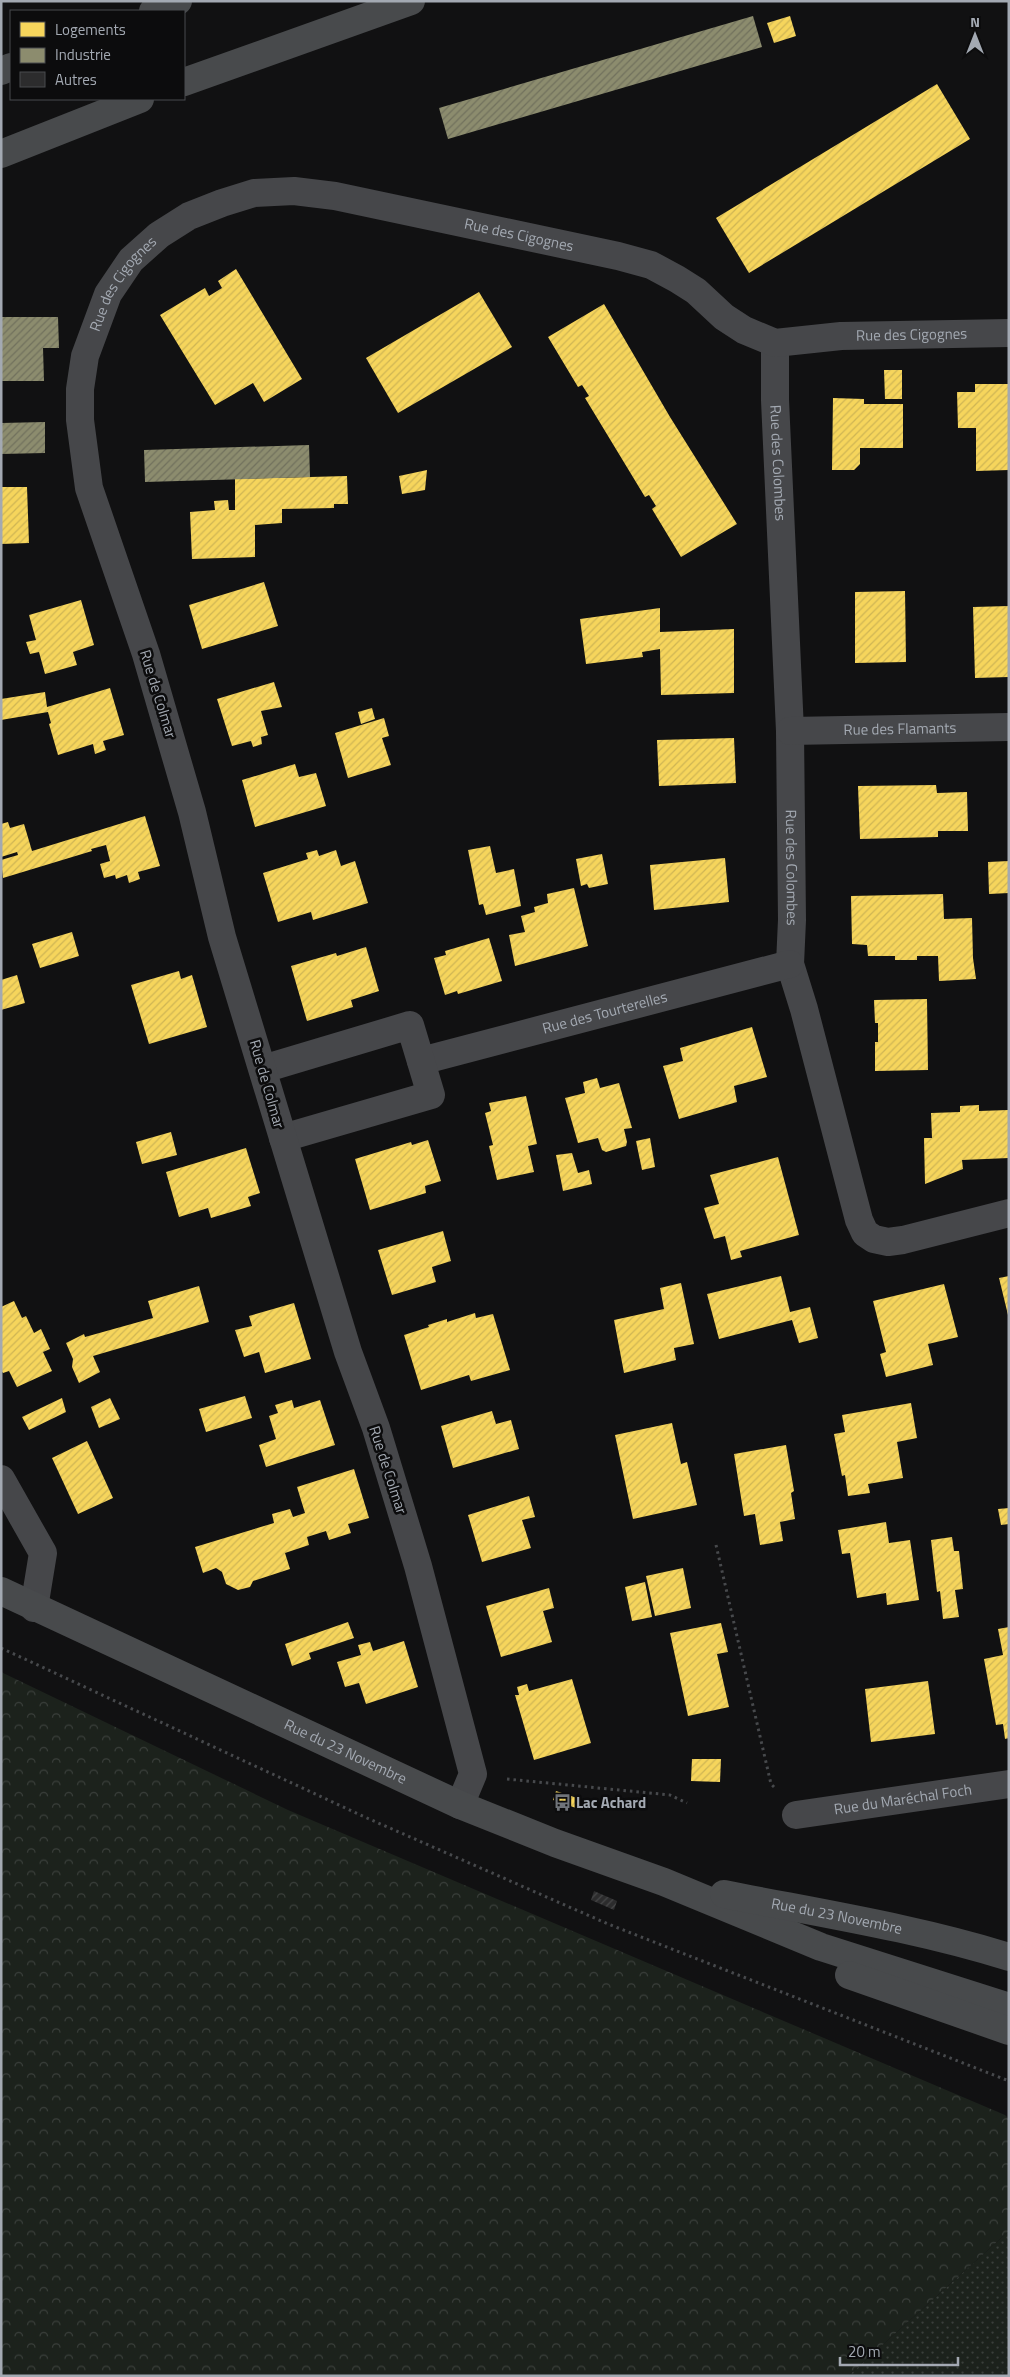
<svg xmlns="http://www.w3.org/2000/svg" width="1010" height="2377" viewBox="0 0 1010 2377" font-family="'Titillium Web',sans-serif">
	<defs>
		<pattern id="grass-dots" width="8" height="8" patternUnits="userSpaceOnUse" patternTransform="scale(1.25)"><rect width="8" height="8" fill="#1c221c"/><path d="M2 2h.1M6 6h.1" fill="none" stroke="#3a3f3b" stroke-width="1.8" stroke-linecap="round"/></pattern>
		<pattern id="forest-crowns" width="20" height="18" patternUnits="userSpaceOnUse" patternTransform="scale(1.25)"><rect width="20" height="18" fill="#1c221c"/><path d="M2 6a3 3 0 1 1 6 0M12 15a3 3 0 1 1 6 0" fill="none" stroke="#3a3f3b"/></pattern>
		<pattern id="homes-hatch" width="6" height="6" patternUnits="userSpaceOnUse" patternTransform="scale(1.25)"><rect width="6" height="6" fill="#f6d55c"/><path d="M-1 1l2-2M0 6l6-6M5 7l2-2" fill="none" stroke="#cfb554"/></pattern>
		<pattern id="industry-hatch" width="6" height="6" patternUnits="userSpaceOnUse" patternTransform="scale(1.25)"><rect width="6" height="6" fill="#8c8c6e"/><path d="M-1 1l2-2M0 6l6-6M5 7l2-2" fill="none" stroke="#71715d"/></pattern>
		<pattern id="building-hatch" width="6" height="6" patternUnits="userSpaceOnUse" patternTransform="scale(1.25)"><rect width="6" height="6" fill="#2c2c2d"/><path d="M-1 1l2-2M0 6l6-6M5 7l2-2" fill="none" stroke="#474849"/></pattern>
	</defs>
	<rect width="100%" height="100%" fill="#111112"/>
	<path fill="url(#grass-dots)" d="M1009 2231V2376H848Z"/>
	<path fill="url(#forest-crowns)" d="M1 1672 288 1810 1005 2115 1009 2119V2231L848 2376H1Z"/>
	<g fill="url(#homes-hatch)">
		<path d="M790 16 796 36 774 43 767 23Z"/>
		<path d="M937 84 970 139 749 273 716 218Z"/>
		<path d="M236 269 302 379 264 402 253 383 215 405 160 315 205 288 209 296 222 288 218 281Z"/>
		<path d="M479 292 512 347 398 413 366 358Z"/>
		<path d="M604 304 670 417 737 524 681 557 652 509 656 506 649 495 645 497 585 398 589 396 582 385 578 387 548 337Z"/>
		<path d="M884 370H902V399H885Z"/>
		<path d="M975 384H1009V470L976 471V428H958L957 392H975Z"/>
		<path d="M833 398 864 399V404H903V448H860V464L854 470H832Z"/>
		<path d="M427 470 425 490 402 494 399 476Z"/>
		<path d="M347 476 348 504H334V508L282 509V523L255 525V557L192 559 190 512 215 510 214 501 228 500 229 510H235V479Z"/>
		<path d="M1 487H27L29 543 1 544Z"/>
		<path d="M264 582 278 626 202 649 189 605Z"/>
		<path d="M905 591 906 662 855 663V592Z"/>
		<path d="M81 600 94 645 73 652 77 665 45 674 39 652 30 654 26 642 36 640 29 615Z"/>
		<path d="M1009 606V677L975 678 973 607Z"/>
		<path d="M660 608V632L734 629V693L661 695 660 649 642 652 643 657 586 664 580 619Z"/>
		<path d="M274 682 282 707 261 711 268 735 261 737 262 744 253 747 251 741 232 746 217 699Z"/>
		<path d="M110 688 124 735 103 741 106 750 95 754 93 744 58 755 49 724 51 723 48 712 1 720V699L45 692 47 707Z"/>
		<path d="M372 708 375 719 361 724 358 712Z"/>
		<path d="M384 718 389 736 382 738 391 765 348 778 335 733Z"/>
		<path d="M734 738 736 783 659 786 657 740Z"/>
		<path d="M295 764 299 777 316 773 326 806 255 827 242 780Z"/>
		<path d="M936 785 937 793 967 792 968 831H938V837L860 839 858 786Z"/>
		<path d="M145 816 160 866 138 872 140 879 129 883 127 875 116 879 115 875 104 878 100 864 110 861 106 845 91 849 92 851 3 878 1 860 18 855 17 852 1 857V824L8 822 10 828 24 824 32 851Z"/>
		<path d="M490 846 496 873 514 869 521 906 486 915 483 904 479 905 468 850Z"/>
		<path d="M317 850 319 856 336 850 341 866 355 861 368 903 313 920 311 912 278 922 263 873 308 859 306 853Z"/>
		<path d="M602 854 608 884 589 888 587 884 581 886 576 859Z"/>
		<path d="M725 858 729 902 654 910 650 865Z"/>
		<path d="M1009 861V893L989 894 988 862Z"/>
		<path d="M574 888 588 946 515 966 509 935 525 932 521 916 535 912 534 907 548 903 547 894Z"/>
		<path d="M943 894 944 919 972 918 973 958 976 979 939 981 938 956H917V960H895V956H868L867 945 852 944 851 896Z"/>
		<path d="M72 932 79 956 40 968 32 944Z"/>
		<path d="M489 938 502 981 458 994 457 991 445 995 434 958 446 955 445 951Z"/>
		<path d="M366 947 379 991 351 1000 353 1007 307 1021 291 966 336 953 337 956Z"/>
		<path d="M179 971 181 979 192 975 207 1027 149 1044 131 985Z"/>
		<path d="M17 975 25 1003 1 1010V980Z"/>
		<path d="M927 999 928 1070 875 1071V1042H878V1023H875L874 1000Z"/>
		<path d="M752 1027 767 1077 734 1086 737 1102 679 1119 663 1066 683 1061 680 1048Z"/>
		<path d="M597 1078 600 1088 619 1083 632 1128 624 1129 627 1142 626 1146 606 1152 602 1150 598 1138 578 1143 565 1098 585 1093 583 1082Z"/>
		<path d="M526 1096 537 1144 528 1146 534 1172 497 1180 489 1146 493 1145 485 1113 491 1111 489 1103Z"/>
		<path d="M979 1105V1111L1008 1110 1009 1158 962 1160 963 1169 925 1184 924 1138H932L931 1113 960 1112V1106Z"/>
		<path d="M171 1132 177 1155 142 1164 136 1142Z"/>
		<path d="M650 1138 655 1167 642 1170 636 1141Z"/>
		<path d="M428 1140 441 1181 425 1186 426 1193 370 1210 355 1159 411 1142 412 1145Z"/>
		<path d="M246 1148 260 1193 248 1197 251 1206 211 1218 208 1208 179 1217 166 1172Z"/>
		<path d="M572 1153 578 1173 589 1170 592 1184 563 1191 556 1155Z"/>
		<path d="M778 1157 799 1235 740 1251 742 1257 731 1260 725 1236 714 1239 704 1208 719 1204 710 1175Z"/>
		<path d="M443 1231 451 1261 432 1267 436 1282 392 1295 378 1250Z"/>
		<path d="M781 1276 790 1312 810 1307 818 1338 799 1343 792 1320 719 1339 707 1294Z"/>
		<path d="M1009 1276V1315H1008L999 1278Z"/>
		<path d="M681 1283 694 1344 674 1348 676 1360 624 1373 614 1320 664 1309 660 1288Z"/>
		<path d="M944 1284 958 1337 928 1344 933 1365 886 1377 880 1354 886 1352 873 1301Z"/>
		<path d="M199 1286 209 1322 93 1356 100 1372 79 1383 72 1367 73 1359 66 1343 84 1334 85 1337 153 1318 148 1301Z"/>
		<path d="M14 1301 22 1318 26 1316 34 1333 41 1329 50 1349 43 1352 52 1371 17 1387 9 1371 3 1373 1 1370V1307Z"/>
		<path d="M294 1303 311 1359 265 1373 259 1352 244 1357 235 1330 252 1326 249 1316Z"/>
		<path d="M475 1313 476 1318 493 1314 510 1370 471 1381 469 1375 421 1390 404 1335 429 1327 428 1325 447 1319V1322Z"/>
		<path d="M245 1396 252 1418 206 1432 199 1409Z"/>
		<path d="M62 1398 66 1412 29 1430 22 1417Z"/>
		<path d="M110 1398 120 1419 99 1428 91 1407Z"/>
		<path d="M292 1400 294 1408 320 1400 335 1445 266 1467 259 1445 276 1439 269 1416 278 1413 275 1405Z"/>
		<path d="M911 1403 917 1438 897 1442 903 1478 868 1484 870 1493 848 1496 845 1475 842 1476 834 1434 845 1432 842 1415Z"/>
		<path d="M492 1411 496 1424 511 1420 519 1449 453 1468 441 1426Z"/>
		<path d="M672 1423 681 1464 687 1462 697 1505 633 1519 615 1435Z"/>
		<path d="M87 1441 113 1498 78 1514 52 1458Z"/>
		<path d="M786 1445 794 1491 791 1493 795 1519 780 1522 783 1541 760 1545 755 1514 744 1516 734 1454Z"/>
		<path d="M354 1469 369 1518 348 1524 351 1533 329 1540 326 1531 307 1537 309 1545 285 1553 290 1569 253 1581 250 1587 238 1590 226 1584 222 1572 216 1568 203 1573 195 1547 274 1523 272 1514 290 1509 293 1517 305 1513 297 1487Z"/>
		<path d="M529 1496 535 1517 522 1520 531 1548 482 1562 468 1515Z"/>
		<path d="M1009 1508V1524L1001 1525 998 1509Z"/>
		<path d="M886 1522 889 1543 910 1540 919 1600 887 1605 886 1593 857 1598 850 1553 842 1554 838 1530Z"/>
		<path d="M952 1537 954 1551H959L963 1589 955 1590 959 1617 943 1619 940 1591 937 1592 931 1540Z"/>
		<path d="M683 1568 691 1608 655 1616 646 1576Z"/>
		<path d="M645 1582 652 1617 632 1621 625 1587Z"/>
		<path d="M549 1588 554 1608 543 1611 552 1642 501 1657 486 1606Z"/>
		<path d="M348 1622 354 1638 309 1653 311 1659 292 1666 285 1644Z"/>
		<path d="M721 1623 728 1652 717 1654 729 1707 688 1716 670 1633Z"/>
		<path d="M1009 1627V1738L1005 1739 1003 1724 996 1725 984 1659 1003 1655 998 1629Z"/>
		<path d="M404 1641 418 1687 366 1704 359 1683 345 1687 337 1662 361 1655 358 1645 370 1642 373 1651Z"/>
		<path d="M572 1679 591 1743 534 1760 515 1695H519L517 1687 527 1684 529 1691Z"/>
		<path d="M928 1681 935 1734 871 1742 865 1689Z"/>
		<path d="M692 1759H721L720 1782 691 1781Z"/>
		<path d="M556 1791 580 1799 576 1808 553 1800Z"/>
	</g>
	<g fill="url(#industry-hatch)">
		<path d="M753 16 762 47 448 139 439 108Z"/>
		<path d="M1 317H58L59 348H43L44 381H1Z"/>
		<path d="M45 422V453L1 454V423Z"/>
		<path d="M309 445 310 477 145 482 144 450Z"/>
	</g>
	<path fill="url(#building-hatch)" d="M594 1891 617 1901 614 1910 591 1900Z"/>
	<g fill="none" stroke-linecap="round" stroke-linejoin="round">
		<g stroke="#47494c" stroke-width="3" stroke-dasharray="2.5 4" stroke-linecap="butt">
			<path d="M716 1545 771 1784 776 1789"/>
			<path d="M1 1648 367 1818 608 1924 1009 2081"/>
			<path d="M507 1779 670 1795 687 1803"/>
		</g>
		<g stroke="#46474a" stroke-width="28">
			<path id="s1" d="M775 343V400L790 731 792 920 790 964 804 1009 859 1220 865 1233 874 1239 888 1242 903 1240 1009 1213"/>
			<path id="s2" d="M790 731 1009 727"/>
			<path id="s3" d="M421 1061 790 964"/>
			<path d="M263 1069 410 1025 431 1095 283 1138"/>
			<path d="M1 1479 43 1553 34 1608"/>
			<path id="s4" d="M460 1805 473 1774 418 1566 376 1428 348 1352 222 937 192 812 146 654 89 488 80 420V389L85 356 108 294 131 260 159 235 189 216 222 203 254 193 294 191 335 196 618 256 651 265 677 279 696 291 724 317 744 330 775 343 841 336 1009 333"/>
			<path id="s5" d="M796 1815 1009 1784"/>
		</g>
		<g stroke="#484a4c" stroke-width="28">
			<path id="s6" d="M1 1591 460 1805 555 1843 664 1882 821 1947 1009 2007"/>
			<path id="s7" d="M724 1894C819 1913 916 1928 1009 1957"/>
			<path d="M849 1975 1009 2031"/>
		</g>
		<g stroke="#484a4c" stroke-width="28">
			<path d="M153 11 178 1"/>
			<path d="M1 71 11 67"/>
			<path d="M184 82 411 1"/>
			<path d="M1 154 140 99"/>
		</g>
	</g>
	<defs>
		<symbol id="bus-bare" viewBox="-9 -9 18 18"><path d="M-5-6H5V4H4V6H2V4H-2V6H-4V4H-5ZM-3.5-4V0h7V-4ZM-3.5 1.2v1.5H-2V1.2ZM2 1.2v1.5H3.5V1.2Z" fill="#70747a" stroke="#0c0c0d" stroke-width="2.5" paint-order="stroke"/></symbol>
	</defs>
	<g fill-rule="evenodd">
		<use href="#bus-bare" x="550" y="1790" width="25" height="25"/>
	</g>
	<g text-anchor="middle" stroke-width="5" stroke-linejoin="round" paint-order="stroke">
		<g font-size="15" fill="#a3a9b2" stroke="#0c0c0d">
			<text dy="5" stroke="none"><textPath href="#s4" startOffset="2028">Rue des Cigognes</textPath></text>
			<text dy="5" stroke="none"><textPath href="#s4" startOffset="1592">Rue des Cigognes</textPath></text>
			<text dy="5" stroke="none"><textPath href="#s4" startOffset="2448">Rue des Cigognes</textPath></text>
			<text dy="5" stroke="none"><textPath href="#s1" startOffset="120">Rue des Colombes</textPath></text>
			<text transform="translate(158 694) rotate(73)" y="5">Rue de Colmar</text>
			<text dy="5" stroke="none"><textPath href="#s2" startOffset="110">Rue des Flamants</textPath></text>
			<text dy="5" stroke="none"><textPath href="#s1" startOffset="525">Rue des Colombes</textPath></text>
			<text dy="5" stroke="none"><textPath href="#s3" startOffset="190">Rue des Tourterelles</textPath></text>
			<text transform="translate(267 1084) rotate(74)" y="5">Rue de Colmar</text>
			<text transform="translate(388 1470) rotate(72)" y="5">Rue de Colmar</text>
			<text dy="5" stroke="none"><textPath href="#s6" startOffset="380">Rue du 23 Novembre</textPath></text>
			<text dy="5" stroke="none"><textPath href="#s5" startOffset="108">Rue du Maréchal Foch</textPath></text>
			<text dy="5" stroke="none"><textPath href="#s7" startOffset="115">Rue du 23 Novembre</textPath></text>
		</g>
		<g font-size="15" font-weight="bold" fill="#a3a9b2" stroke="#0c0c0d" text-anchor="start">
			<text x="576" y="1808">Lac Achard</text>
		</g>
	</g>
	<rect width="1010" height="2377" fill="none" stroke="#a3a9b2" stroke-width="5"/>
	<rect x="10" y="10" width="175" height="90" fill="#0c0c0d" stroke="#484b4f"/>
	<rect x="20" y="22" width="25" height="15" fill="#f6d55c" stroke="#484b4f"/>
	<text x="55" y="35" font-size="15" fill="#a3a9b2">Logements</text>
	<rect x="20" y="48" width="25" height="15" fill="#8c8c6e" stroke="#484b4f"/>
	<text x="55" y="60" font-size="15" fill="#a3a9b2">Industrie</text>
	<rect x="20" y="72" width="25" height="15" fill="#2c2c2d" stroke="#484b4f"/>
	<text x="55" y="85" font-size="15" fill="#a3a9b2">Autres</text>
	<g transform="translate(975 35)" stroke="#0c0c0d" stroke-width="4" paint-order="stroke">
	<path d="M0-4L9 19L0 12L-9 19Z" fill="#a3a9b2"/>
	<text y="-8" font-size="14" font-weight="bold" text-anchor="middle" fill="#a3a9b2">N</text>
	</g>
	<path d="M840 2357v8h118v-8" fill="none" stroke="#a3a9b2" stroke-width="2.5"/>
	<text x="848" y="2357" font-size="15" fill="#a3a9b2" stroke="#0c0c0d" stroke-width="4" paint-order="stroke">20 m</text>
</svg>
